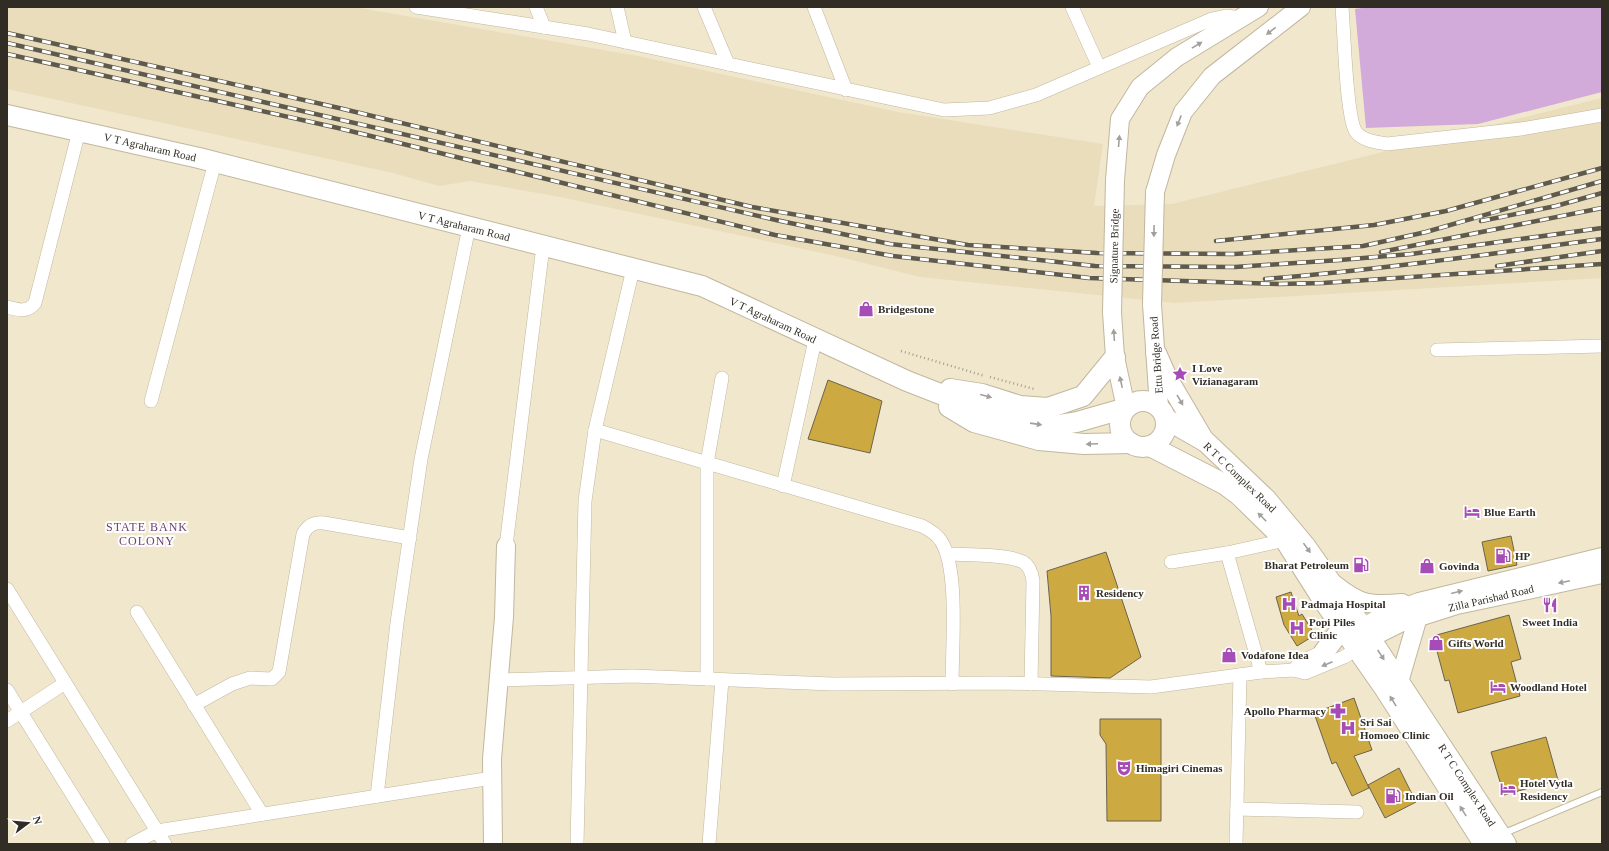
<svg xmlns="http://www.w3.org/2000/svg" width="1609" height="851" viewBox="0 0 1609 851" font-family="'Times New Roman',serif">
	<rect width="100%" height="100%" fill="#f1e7cd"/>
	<path fill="#eaddbc" d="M7 7H354L638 56 898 112 1103 144 1094 206 1172 204 1602 98V278L1175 303 920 277 836 256 560 197 470 181 439 186 393 173 7 89Z"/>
	<path fill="#d3abda" d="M1369 7H1602V92L1478 124 1366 128 1355 9Z"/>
	<g fill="#cda942" stroke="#6c634c">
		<path d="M828 380 882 401 870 453 808 439Z"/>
		<path d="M1511 536 1517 565 1488 571 1482 542Z"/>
		<path d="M1106 552 1141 657 1110 678 1051 676V616L1047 571Z"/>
		<path d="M1291 592 1299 616 1302 614 1315 635 1297 646 1284 625 1276 597Z"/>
		<path d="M1509 615 1521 659 1511 662 1520 696 1458 713 1449 680 1445 681 1433 636Z"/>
		<path d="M1354 698 1372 750 1354 756 1369 788 1352 796 1336 762 1332 764 1314 713Z"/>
		<path d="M1100 719H1161V821H1107L1106 744 1100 735Z"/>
		<path d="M1546 737 1558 780 1504 795 1491 752Z"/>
		<path d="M1399 768 1416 802 1385 818 1368 785Z"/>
	</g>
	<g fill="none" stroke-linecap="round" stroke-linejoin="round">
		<defs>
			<path id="lane" d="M1502 834 1602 792"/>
			<g id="street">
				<path d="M416 7 588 34 944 110 989 108 1036 95 1212 19 1226 16 1241 18"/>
				<path d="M536 7 544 27"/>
				<path d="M617 7 625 42"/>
				<path d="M704 7 728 64"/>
				<path d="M814 7 846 90"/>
				<path d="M1072 7 1099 67"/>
				<path d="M1342 7C1344 29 1346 118 1356 132 1363 141 1377 142 1387 144L1521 129 1602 115"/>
				<path d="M7 307C18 310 27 313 35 303L79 131"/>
				<path d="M1437 350 1602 346"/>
				<path d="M151 401 215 162"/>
				<path d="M595 430 922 526C930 530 937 534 941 541 959 568 952 649 952 684"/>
				<path d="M783 486 815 340"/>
				<path d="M506 546 543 246"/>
				<path d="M1227 553 1261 672"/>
				<path d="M948 554C966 555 1008 554 1023 562 1030 566 1032 574 1033 581L1031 684"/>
				<path d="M1171 562 1227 553 1285 540"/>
				<path d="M7 589 157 831 492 778"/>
				<path d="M137 612 262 814"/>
				<path d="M1294 670 1300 662 1331 648"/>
				<path d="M707 679V463L722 378"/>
				<path d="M499 680 633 676 833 684 1004 683 1151 687 1261 672 1294 670 1305 673 1344 657 1358 649"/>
				<path d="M7 690 103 844"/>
				<path d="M194 705 232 684 250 678 272 679 279 672 303 534C308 525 314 522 324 523L410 538"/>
				<path d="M7 721 65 683"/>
				<path d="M377 796 397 623 421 459 469 227"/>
				<path d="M1237 809 1357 812"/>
				<path d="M132 844 157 831 165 844"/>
				<path d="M577 844 585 501 595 430 633 269"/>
				<path d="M709 844 722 680"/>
				<path d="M1236 844 1240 675"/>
			</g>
			<g id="secondary">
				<path d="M1115 180 1120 119 1140 87 1177 57 1259 7"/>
				<path d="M1155 192 1166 155 1183 112 1212 76 1301 7"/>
				<path d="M1152 304 1159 407"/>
				<path d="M1112 312 1115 357 1126 408"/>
				<path d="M1334 584C1360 605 1370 606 1402 603"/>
				<path d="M1363 627 1388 614 1419 602 1602 557"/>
				<path d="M1370 638 1400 623 1457 605 1602 574"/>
				<path d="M1399 682 1418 617"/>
				<path d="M493 844 492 759 504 617 506 546"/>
			</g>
			<g id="primary">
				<path d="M7 115 199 158 702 286 907 381 1007 420 1052 426 1077 422 1126 408"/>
				<path d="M1156 353 1167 378 1203 439"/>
				<path d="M950 389 982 394 1020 406 1048 408 1083 396 1115 357"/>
				<circle cx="1143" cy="424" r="23"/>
				<path d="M949 407 974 422 1039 440 1084 444 1131 443"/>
				<path d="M1166 419 1206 442 1266 499 1306 547 1370 638 1506 844"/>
				<path d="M1150 446 1224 484 1239 495 1285 540 1323 600 1385 689 1484 844"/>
				<path d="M1324 652 1343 627"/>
			</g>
		</defs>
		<use href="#lane" stroke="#c1b79e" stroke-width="8"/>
		<use href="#street" stroke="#c1b79e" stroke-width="14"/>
		<use href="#secondary" stroke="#c1b79e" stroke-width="20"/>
		<use href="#primary" stroke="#c1b79e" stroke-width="22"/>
		<g stroke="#a79f8c" stroke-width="2.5" stroke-dasharray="1 3" stroke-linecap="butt">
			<path d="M901 351 985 376"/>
			<path d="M990 377 1034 389"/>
		</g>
		<use href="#lane" stroke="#fff" stroke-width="6"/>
		<use href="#street" stroke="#fff" stroke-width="13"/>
		<use href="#secondary" stroke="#fff" stroke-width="18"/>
		<use href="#primary" stroke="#fff" stroke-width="20"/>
		<defs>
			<g id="rail">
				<path d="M7 33 339 108 752 207 968 245 1097 253 1234 254 1363 246 1426 232 1602 181"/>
				<path d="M7 43 776 220 890 244 1095 266 1235 267 1340 260 1411 254 1602 228"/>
				<path d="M7 54 338 128 775 235 893 256 1089 278 1279 284 1323 283 1602 264"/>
				<path d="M1481 221 1556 206 1602 193"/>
				<path d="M1216 241 1374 225 1446 211 1602 168"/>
				<path d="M1381 252 1602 208"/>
				<path d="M1497 266 1602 251"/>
				<path d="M1265 279C1378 270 1490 254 1602 239"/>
			</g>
		</defs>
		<use href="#rail" stroke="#5f5a4c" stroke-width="4.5"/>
		<use href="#rail" stroke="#fff" stroke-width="3" stroke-dasharray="9" stroke-linecap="butt"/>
		<defs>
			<g id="secondary-bridge">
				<path d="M1152 304 1155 192"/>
				<path d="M1112 312 1115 180"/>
			</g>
		</defs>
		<use href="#secondary-bridge" stroke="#c1b79e" stroke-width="20" stroke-linecap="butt"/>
		<use href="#secondary-bridge" stroke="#fff" stroke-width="18"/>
	</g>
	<defs><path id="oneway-solid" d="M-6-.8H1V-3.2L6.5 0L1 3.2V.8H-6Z"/></defs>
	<g fill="#a2a09c">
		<use href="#oneway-solid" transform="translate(1271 31) rotate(142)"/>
		<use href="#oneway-solid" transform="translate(1197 45) rotate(-31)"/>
		<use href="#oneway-solid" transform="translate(1179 121) rotate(111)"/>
		<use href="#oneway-solid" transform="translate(1119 141) rotate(-85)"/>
		<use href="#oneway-solid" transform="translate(1154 231) rotate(91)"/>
		<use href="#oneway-solid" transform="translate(1114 335) rotate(-94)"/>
		<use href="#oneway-solid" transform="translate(1121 382) rotate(-102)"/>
		<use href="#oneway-solid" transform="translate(986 396) rotate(15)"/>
		<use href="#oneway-solid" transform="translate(1180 400) rotate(60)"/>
		<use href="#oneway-solid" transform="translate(1036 424) rotate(8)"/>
		<use href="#oneway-solid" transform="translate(1092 444) rotate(178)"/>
		<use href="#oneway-solid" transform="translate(1262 517) rotate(-135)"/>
		<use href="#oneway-solid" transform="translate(1307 548) rotate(54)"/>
		<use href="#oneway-solid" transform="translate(1564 582) rotate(168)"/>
		<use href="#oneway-solid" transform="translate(1457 592) rotate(-14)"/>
		<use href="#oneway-solid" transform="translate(1381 655) rotate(57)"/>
		<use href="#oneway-solid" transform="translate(1327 664) rotate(157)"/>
		<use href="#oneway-solid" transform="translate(1393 701) rotate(-122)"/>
		<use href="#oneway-solid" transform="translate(1463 811) rotate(-122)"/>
	</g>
	<defs>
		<symbol id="shop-bare" viewBox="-9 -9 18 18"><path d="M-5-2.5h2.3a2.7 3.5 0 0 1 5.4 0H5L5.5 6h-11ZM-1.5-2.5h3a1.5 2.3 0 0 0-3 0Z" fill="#a64cb7" stroke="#fff" stroke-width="2.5" paint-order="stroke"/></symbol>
		<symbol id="sight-bare" viewBox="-9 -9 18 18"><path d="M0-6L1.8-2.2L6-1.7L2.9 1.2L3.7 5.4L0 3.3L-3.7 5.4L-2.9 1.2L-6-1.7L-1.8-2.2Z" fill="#a64cb7" stroke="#fff" stroke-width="2.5" paint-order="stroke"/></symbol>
		<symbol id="hotel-bare" viewBox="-9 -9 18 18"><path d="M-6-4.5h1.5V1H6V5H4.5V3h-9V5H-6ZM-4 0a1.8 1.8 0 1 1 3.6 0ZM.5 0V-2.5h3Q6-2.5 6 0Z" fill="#a64cb7" stroke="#fff" stroke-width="2.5" paint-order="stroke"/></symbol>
		<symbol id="fuel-bare" viewBox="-9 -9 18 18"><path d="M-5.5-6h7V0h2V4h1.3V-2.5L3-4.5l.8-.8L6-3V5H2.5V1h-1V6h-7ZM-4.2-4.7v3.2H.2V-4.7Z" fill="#a64cb7" stroke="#fff" stroke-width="2.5" paint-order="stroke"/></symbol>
		<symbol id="building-bare" viewBox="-9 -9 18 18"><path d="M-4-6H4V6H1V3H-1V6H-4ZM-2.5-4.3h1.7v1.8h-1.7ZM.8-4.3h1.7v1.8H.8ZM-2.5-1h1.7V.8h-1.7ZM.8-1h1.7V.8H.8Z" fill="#a64cb7" stroke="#fff" stroke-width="2.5" paint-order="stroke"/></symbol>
		<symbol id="hospital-bare" viewBox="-9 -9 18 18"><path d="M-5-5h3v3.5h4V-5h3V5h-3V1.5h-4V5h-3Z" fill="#a64cb7" stroke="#fff" stroke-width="2.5" paint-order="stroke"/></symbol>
		<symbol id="restaurant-bare" viewBox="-9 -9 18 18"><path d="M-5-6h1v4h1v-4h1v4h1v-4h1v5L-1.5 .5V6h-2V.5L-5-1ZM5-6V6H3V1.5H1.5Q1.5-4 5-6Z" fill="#a64cb7" stroke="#fff" stroke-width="2.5" paint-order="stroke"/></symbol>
		<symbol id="pharmacy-bare" viewBox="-9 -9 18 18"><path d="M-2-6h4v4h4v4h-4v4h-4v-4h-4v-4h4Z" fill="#a64cb7" stroke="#fff" stroke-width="2.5" paint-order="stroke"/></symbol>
		<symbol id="theatre-bare" viewBox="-9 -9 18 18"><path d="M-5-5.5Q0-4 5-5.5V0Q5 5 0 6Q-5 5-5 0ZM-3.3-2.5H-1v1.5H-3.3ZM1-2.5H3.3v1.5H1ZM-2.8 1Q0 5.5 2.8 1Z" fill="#a64cb7" stroke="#fff" stroke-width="2.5" paint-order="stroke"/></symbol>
	</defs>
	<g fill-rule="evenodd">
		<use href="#shop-bare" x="855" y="298" width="22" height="22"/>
		<use href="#sight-bare" x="1169" y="363" width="22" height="22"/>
		<use href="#hotel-bare" x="1461" y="501" width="22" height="22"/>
		<use href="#fuel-bare" x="1492" y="545" width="22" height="22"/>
		<use href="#fuel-bare" x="1350" y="554" width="22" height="22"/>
		<use href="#shop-bare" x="1416" y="555" width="22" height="22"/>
		<use href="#building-bare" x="1073" y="582" width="22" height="22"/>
		<use href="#hospital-bare" x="1278" y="593" width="22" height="22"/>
		<use href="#restaurant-bare" x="1539" y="594" width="22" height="22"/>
		<use href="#hospital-bare" x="1286" y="617" width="22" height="22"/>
		<use href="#shop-bare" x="1425" y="632" width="22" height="22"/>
		<use href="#shop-bare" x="1218" y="644" width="22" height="22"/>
		<use href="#hotel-bare" x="1487" y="676" width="22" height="22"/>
		<use href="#pharmacy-bare" x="1327" y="700" width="22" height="22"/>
		<use href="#hospital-bare" x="1337" y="717" width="22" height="22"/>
		<use href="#theatre-bare" x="1113" y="757" width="22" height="22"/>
		<use href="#hotel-bare" x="1497" y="778" width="22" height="22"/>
		<use href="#fuel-bare" x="1382" y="785" width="22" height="22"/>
	</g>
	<g text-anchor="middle" stroke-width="4" stroke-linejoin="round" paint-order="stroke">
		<g font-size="11" fill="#312d24" stroke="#fff">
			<text transform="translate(150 147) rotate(13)" y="4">V T Agraharam Road</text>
			<text transform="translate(464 226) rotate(14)" y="4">V T Agraharam Road</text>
			<text transform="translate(1114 246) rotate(-89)" y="4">Signature Bridge</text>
			<text transform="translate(773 320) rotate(25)" y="4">V T Agraharam Road</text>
			<text transform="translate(1156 355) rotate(-94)" y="4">Ettu Bridge Road</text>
			<text transform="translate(1240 477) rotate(44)" y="4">R T C Complex Road</text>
			<text transform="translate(1491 598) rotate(-13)" y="4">Zilla Parishad Road</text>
			<text transform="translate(1467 785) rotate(57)" y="4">R T C Complex Road</text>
		</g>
		<g font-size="11" font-weight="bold" fill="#312d24" stroke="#fff" text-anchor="start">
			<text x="878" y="313">Bridgestone</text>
			<text x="1192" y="372">I Love<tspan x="1192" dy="13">Vizianagaram</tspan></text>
			<text x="1484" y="516">Blue Earth</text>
			<text x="1515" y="560">HP</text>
			<text x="1349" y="569" text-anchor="end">Bharat Petroleum</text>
			<text x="1439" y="570">Govinda</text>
			<text x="1096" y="597">Residency</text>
			<text x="1301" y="608">Padmaja Hospital</text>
			<text x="1309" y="626">Popi Piles<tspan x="1309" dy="13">Clinic</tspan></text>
			<text x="1550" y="626" text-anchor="middle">Sweet India</text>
			<text x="1448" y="647">Gifts World</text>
			<text x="1241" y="659">Vodafone Idea</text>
			<text x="1510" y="691">Woodland Hotel</text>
			<text x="1326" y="715" text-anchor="end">Apollo Pharmacy</text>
			<text x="1360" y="726">Sri Sai<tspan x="1360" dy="13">Homoeo Clinic</tspan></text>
			<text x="1136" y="772">Himagiri Cinemas</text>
			<text x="1520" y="787">Hotel Vytla<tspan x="1520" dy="13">Residency</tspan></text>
			<text x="1405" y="800">Indian Oil</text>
		</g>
		<g font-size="12" letter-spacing="1" fill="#6d4075" stroke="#fff">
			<text x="147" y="531">STATE BANK<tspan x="147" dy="14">COLONY</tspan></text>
		</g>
	</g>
	<rect width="1609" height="851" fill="none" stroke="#312d24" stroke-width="16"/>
	<g transform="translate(28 823) rotate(74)" stroke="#ffffff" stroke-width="3" paint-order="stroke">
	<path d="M0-3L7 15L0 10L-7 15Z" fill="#312d24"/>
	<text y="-6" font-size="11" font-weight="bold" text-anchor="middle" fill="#312d24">N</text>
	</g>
</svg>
